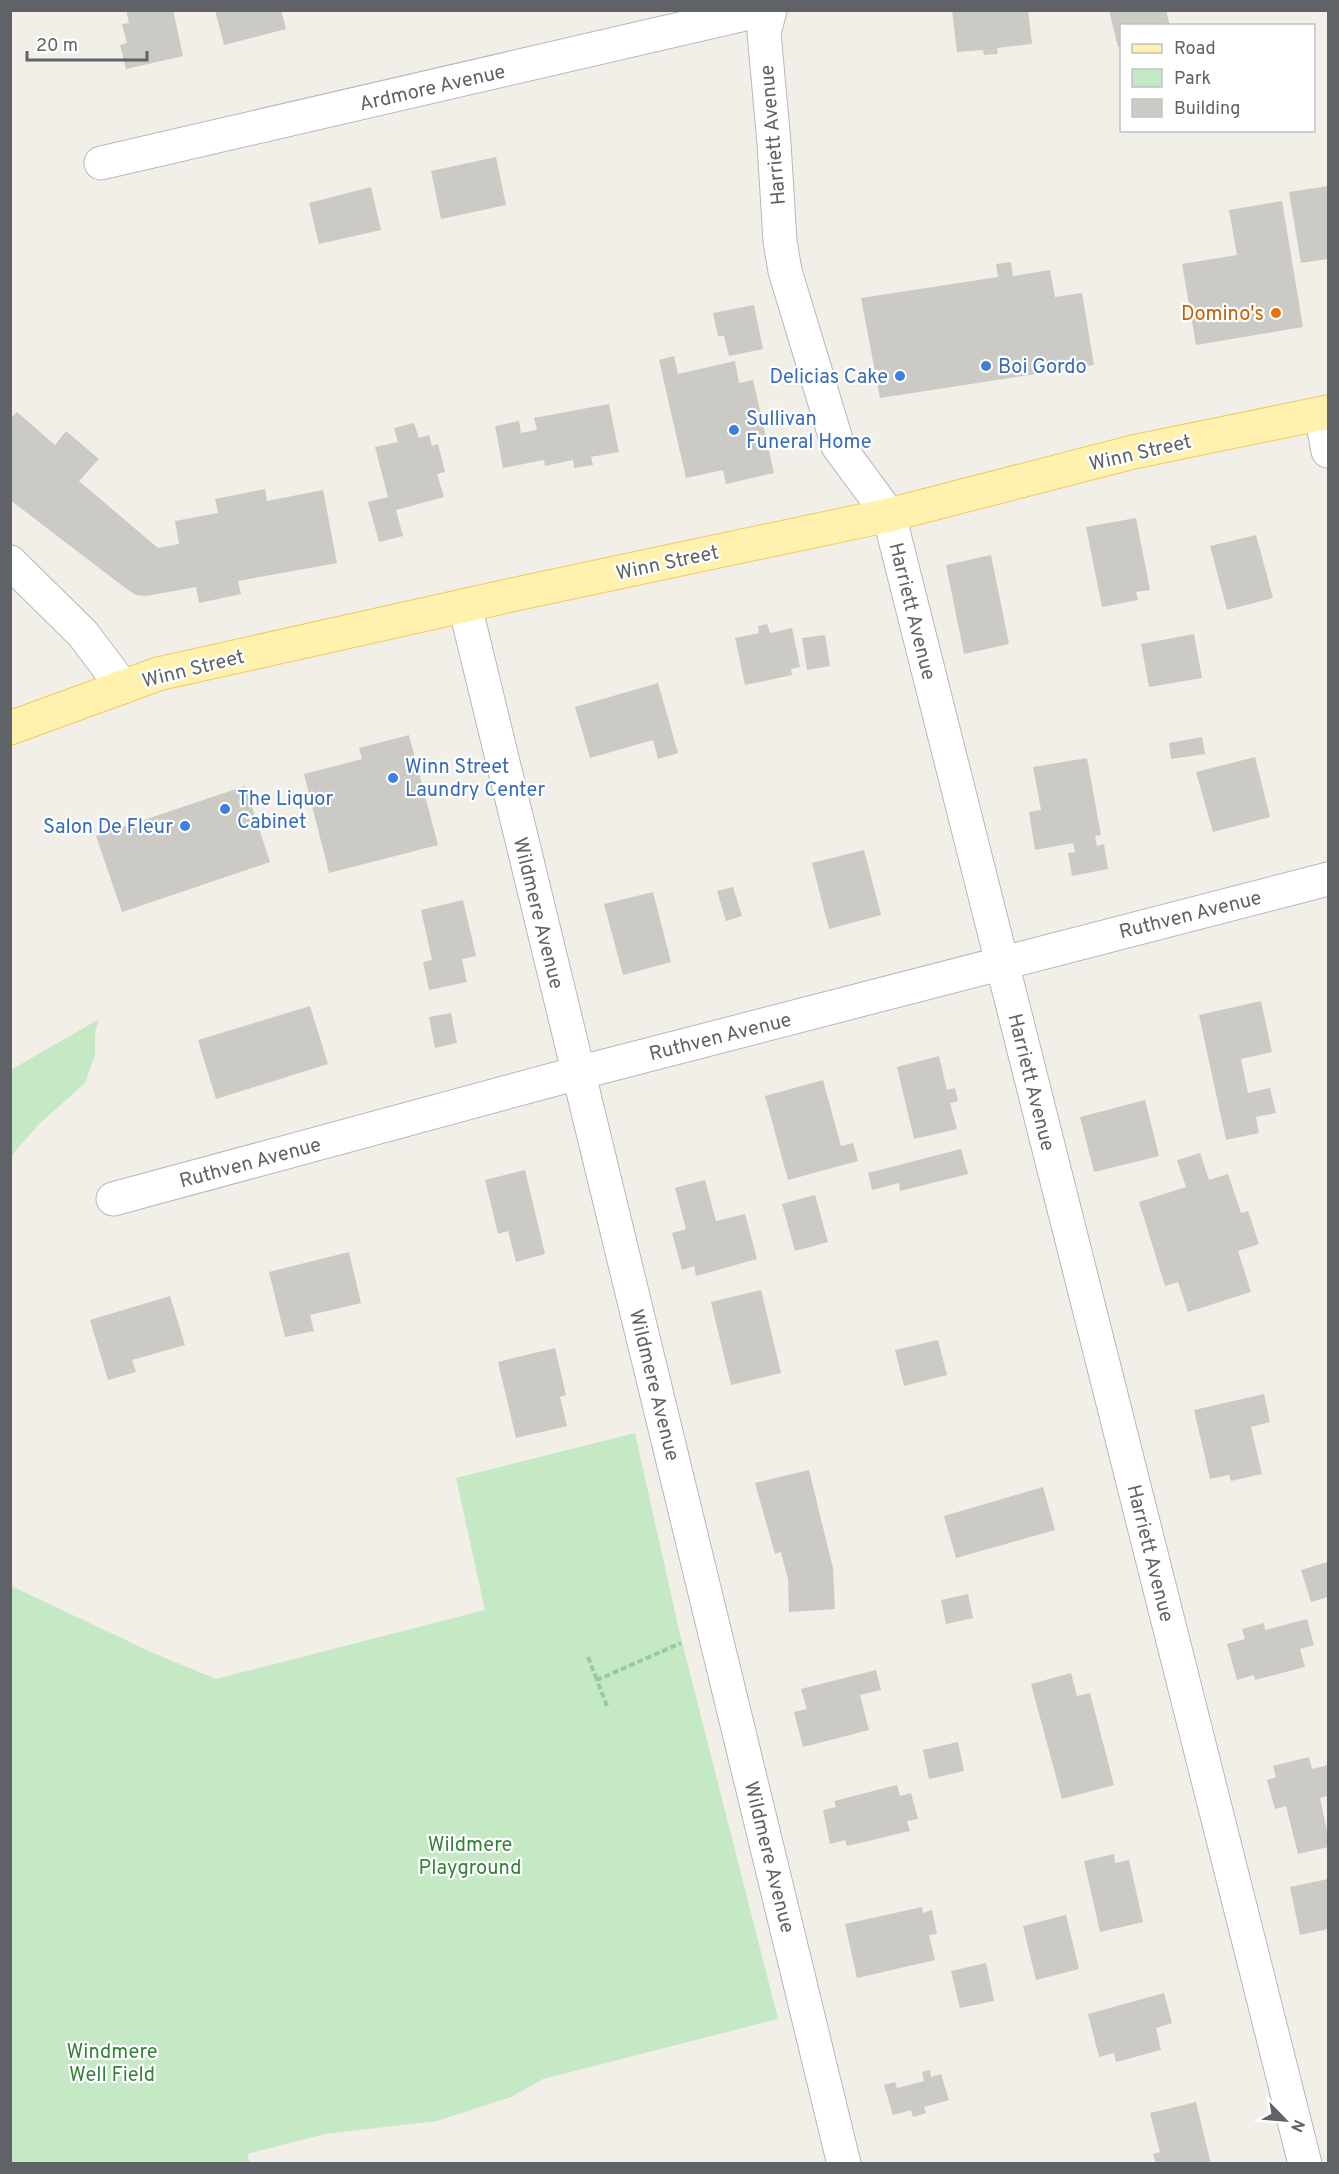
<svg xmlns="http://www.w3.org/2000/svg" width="1339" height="2174" viewBox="0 0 1339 2174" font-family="Overpass,sans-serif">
	<rect width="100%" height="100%" fill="#f1efe8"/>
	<g fill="#c5e8c5">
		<path d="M99 1019 95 1033V1055L85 1083 39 1124 11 1156V1070Z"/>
		<path d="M635 1433 679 1630 778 2019 543 2079 511 2097 437 2121 325 2134 247 2154 250 2163H11V1586L151 1652 216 1679 485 1610 456 1478Z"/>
	</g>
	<g fill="#cccac5">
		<path d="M126 10H173L183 56 126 69 120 45 127 43 122 24 129 23Z"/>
		<path d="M215 10H281L286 29 224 45Z"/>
		<path d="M952 10H1028L1032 44 997 48 998 54 984 55 983 50 957 52Z"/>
		<path d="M1109 10H1166L1170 26H1122V46L1118 47Z"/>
		<path d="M496 157 506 205 441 219 431 171Z"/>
		<path d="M1328 186V259L1301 263 1289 192Z"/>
		<path d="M371 187 381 230 319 244 309 203Z"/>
		<path d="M1282 201 1303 327 1196 345 1182 264 1237 255 1229 210Z"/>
		<path d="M1011 262 1013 276 1050 270 1055 297 1082 293 1094 365 880 398 861 298 998 277 996 264Z"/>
		<path d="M754 305 763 349 729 356 724 336H718L713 313Z"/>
		<path d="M674 356 678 374 735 361 739 383 753 380 774 473 726 484 723 470 686 478 659 360Z"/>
		<path d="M609 404 619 452 591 457 593 465 574 468 573 460 545 466 544 460 503 468 495 426 519 421 521 433 537 430 534 418Z"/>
		<path d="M17 412 55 445 66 431 99 459 79 481 158 548 179 544 175 521 218 513 215 499 265 489 267 501 323 490 337 563 238 581 241 594 199 603 196 587 146 596 136 595 128 590 10 500V419Z"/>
		<path d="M414 423 419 438 429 435 432 446 438 444 445 472 437 474 444 497 396 510 403 536 379 542 368 502 388 497 375 447 398 442 394 428Z"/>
		<path d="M1136 518 1150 590 1136 592 1138 600 1102 607 1086 527Z"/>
		<path d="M1256 535 1273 598 1227 610 1210 546Z"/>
		<path d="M991 555 1009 644 964 654 946 565Z"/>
		<path d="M767 624 770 633 792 628 800 667 791 669 792 675 745 685 735 638 759 633 758 626Z"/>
		<path d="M1194 634 1202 678 1149 687 1141 644Z"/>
		<path d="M825 635 830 666 807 670 802 638Z"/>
		<path d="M658 683 678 753 658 759 653 740 590 758 575 707Z"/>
		<path d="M409 735 438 845 329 873 304 774 362 759 359 748Z"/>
		<path d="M1202 737 1205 754 1171 759 1169 743Z"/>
		<path d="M1255 757 1270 817 1213 832 1196 772Z"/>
		<path d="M1087 758 1101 835 1095 836 1097 846 1104 844 1108 869 1072 876 1068 853 1075 852 1073 843 1035 850 1029 812 1041 810 1033 767Z"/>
		<path d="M245 786 270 862 122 912 96 836Z"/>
		<path d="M864 850 881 915 829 929 812 863Z"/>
		<path d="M733 887 742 916 726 921 717 891Z"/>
		<path d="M653 892 671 962 623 975 604 904Z"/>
		<path d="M463 900 476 956 462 959 467 982 429 990 423 962 432 960 421 910Z"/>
		<path d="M1261 1001 1272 1052 1241 1059 1248 1093 1270 1088 1276 1113 1256 1117 1259 1133 1226 1140 1199 1015Z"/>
		<path d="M310 1006 328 1064 216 1099 198 1040Z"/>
		<path d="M451 1013 457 1043 435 1048 429 1017Z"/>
		<path d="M939 1056 947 1090 955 1088 958 1101 950 1103 957 1129 914 1139 897 1067Z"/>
		<path d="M823 1080 841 1146 853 1143 858 1161 788 1180 765 1096Z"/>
		<path d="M1145 1100 1159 1156 1094 1172 1080 1117Z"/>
		<path d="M961 1149 968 1174 900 1191 899 1183 872 1190 868 1173Z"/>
		<path d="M1200 1153 1209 1180 1228 1174 1241 1213 1248 1211 1259 1244 1238 1251 1251 1292 1188 1312 1178 1282 1165 1286 1139 1202 1186 1187 1177 1160Z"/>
		<path d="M525 1170 545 1254 516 1262 508 1231 498 1234 485 1180Z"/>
		<path d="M705 1180 716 1221 745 1214 757 1259 696 1276 694 1266 682 1270 672 1233 686 1229 675 1188Z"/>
		<path d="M815 1195 828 1242 795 1251 782 1204Z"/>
		<path d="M349 1252 361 1303 310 1315 314 1331 285 1337 269 1272Z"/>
		<path d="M761 1290 781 1373 731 1385 711 1302Z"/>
		<path d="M170 1296 185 1345 132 1360 136 1372 108 1380 90 1320Z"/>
		<path d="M938 1340 947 1375 904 1386 895 1350Z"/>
		<path d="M555 1348 566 1395 560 1397 567 1426 516 1438 498 1362Z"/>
		<path d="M1264 1394 1270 1422 1251 1427 1262 1474 1231 1481 1229 1475 1210 1479 1194 1410Z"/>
		<path d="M809 1470 833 1568 835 1609 789 1612 788 1579 781 1552 775 1554 755 1483Z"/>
		<path d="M1043 1487 1055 1530 956 1558 944 1516Z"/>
		<path d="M1328 1562V1597L1311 1602 1301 1570Z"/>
		<path d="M968 1594 973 1618 946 1624 941 1600Z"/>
		<path d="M1307 1619 1314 1645 1300 1649 1305 1667 1255 1680 1254 1675 1237 1680 1227 1644 1245 1639 1242 1629 1264 1623 1265 1630Z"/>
		<path d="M876 1670 881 1690 860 1695 869 1730 803 1747 794 1712 807 1709 801 1689Z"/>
		<path d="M1071 1673 1077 1696 1090 1693 1114 1785 1062 1799 1031 1684Z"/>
		<path d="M958 1742 964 1771 929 1779 923 1750Z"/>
		<path d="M1309 1757 1312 1769 1328 1765V1796L1320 1798 1328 1836V1847L1298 1854 1286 1806 1275 1809 1267 1780 1276 1777 1273 1766Z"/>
		<path d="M897 1785 900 1796 911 1793 918 1819 907 1821 910 1831 847 1846 845 1840 830 1844 823 1810 836 1807 834 1801Z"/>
		<path d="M1114 1854 1115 1863 1129 1860 1143 1922 1100 1932 1084 1861Z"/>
		<path d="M1328 1879V1929L1300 1935 1290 1887Z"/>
		<path d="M922 1907 923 1913 932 1910 937 1934 929 1935 935 1960 857 1978 845 1924Z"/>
		<path d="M1066 1915 1079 1969 1036 1980 1023 1926Z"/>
		<path d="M986 1963 994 2001 960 2008 951 1971Z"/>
		<path d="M1164 1993 1172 2023 1156 2028 1161 2050 1116 2062 1114 2053 1099 2057 1088 2014Z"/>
		<path d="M930 2070 931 2077 941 2074 949 2100 924 2107 926 2113 913 2117 911 2110 893 2115 884 2085 895 2082 897 2088 924 2081 922 2072Z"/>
		<path d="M1196 2102 1211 2164H1156L1153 2154 1160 2152 1150 2113Z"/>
	</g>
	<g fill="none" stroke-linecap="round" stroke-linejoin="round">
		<defs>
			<g id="minor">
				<path d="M770 10 764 33 774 143 780 241 785 271 838 446 889 515 1305 2164"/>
				<path d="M101 163 762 10"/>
				<path d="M1321 414 1328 451"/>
				<path d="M10 562 83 634 123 687"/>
				<path d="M465 606 844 2164"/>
				<path d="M113 1199 578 1073 1328 879"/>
			</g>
			<path id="major" d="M10 728 158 674 516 594 889 515 1133 452 1328 412"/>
		</defs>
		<use href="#minor" stroke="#b5b8bc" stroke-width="35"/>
		<use href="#major" stroke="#f2c960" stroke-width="35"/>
		<g stroke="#9cc7a9" stroke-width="4" stroke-dasharray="6 3" stroke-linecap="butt">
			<path d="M588 1657 597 1680"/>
			<path d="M607 1706 597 1680 681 1643"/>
		</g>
		<use href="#minor" stroke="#fff" stroke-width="33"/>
		<use href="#major" stroke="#fff2af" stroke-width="33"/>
	</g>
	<circle fill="#e8710a" stroke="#fff" stroke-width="2" cx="1276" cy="313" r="6"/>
	<g fill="#3f7fe0" stroke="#fff" stroke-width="2">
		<circle cx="986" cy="366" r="6"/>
		<circle cx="900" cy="376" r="6"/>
		<circle cx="734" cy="430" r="6"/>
		<circle cx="393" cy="778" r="6"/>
		<circle cx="225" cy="809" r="6"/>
		<circle cx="185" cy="826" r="6"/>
	</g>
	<g text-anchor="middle" stroke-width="4.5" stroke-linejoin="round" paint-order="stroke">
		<g font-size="20" fill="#5f6368" stroke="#fff">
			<text transform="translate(432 87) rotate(-13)" y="7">Ardmore Avenue</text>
			<text transform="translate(772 135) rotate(-95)" y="7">Harriett Avenue</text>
			<text transform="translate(1140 452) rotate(-13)" y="7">Winn Street</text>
			<text transform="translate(667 562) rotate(-12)" y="7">Winn Street</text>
			<text transform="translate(913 611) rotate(76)" y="7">Harriett Avenue</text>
			<text transform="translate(193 668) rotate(-14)" y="7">Winn Street</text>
			<text transform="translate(539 913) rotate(76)" y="7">Wildmere Avenue</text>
			<text transform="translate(1190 914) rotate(-14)" y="7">Ruthven Avenue</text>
			<text transform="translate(720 1036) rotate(-14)" y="7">Ruthven Avenue</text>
			<text transform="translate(1032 1082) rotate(76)" y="7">Harriett Avenue</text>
			<text transform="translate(250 1162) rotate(-15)" y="7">Ruthven Avenue</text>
			<text transform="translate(655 1385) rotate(76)" y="7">Wildmere Avenue</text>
			<text transform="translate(1151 1553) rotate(76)" y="7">Harriett Avenue</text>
			<text transform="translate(770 1857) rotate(76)" y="7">Wildmere Avenue</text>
		</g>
		<g font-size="20" fill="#c56008" stroke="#fff" text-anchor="end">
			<text x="1264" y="320">Domino's</text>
		</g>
		<g font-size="20" fill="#366cbe" stroke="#fff" text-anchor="start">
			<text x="998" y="373">Boi Gordo</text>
			<text x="888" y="383" text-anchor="end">Delicias Cake</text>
			<text x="746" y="425">Sullivan<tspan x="746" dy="23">Funeral Home</tspan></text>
			<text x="405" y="773">Winn Street<tspan x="405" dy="23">Laundry Center</tspan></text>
			<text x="237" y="805">The Liquor<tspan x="237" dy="23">Cabinet</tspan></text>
			<text x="173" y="833" text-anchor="end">Salon De Fleur</text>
		</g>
		<g font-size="20" fill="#348238" stroke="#fff">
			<text x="470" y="1851">Wildmere<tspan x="470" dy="23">Playground</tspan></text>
			<text x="112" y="2058">Windmere<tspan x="112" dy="23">Well Field</tspan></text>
		</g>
	</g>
	<rect width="1339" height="2174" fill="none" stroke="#5f6368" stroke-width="24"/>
	<rect x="1120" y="24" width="195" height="108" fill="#ffffff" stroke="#bfc1c3" stroke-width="1.5"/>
	<rect x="1132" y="44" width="30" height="9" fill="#fff2af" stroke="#bfc1c3" stroke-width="1.5"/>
	<text x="1174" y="54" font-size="18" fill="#5f6368">Road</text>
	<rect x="1132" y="69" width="30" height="18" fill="#c5e8c5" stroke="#bfc1c3" stroke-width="1.5"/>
	<text x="1174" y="84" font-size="18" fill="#5f6368">Park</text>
	<rect x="1132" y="99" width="30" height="18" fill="#cccac5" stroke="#bfc1c3" stroke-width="1.5"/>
	<text x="1174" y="114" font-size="18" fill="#5f6368">Building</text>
	<g transform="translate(1285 2120) rotate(115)" stroke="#ffffff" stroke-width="4.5" paint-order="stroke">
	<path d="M0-4.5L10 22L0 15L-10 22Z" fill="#5f6368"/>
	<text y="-9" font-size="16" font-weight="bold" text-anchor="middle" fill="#5f6368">N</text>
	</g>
	<path d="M27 51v9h120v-9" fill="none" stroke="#5f6368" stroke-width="3"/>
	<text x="36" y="51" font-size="18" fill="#5f6368" stroke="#ffffff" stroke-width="4.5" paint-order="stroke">20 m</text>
</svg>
